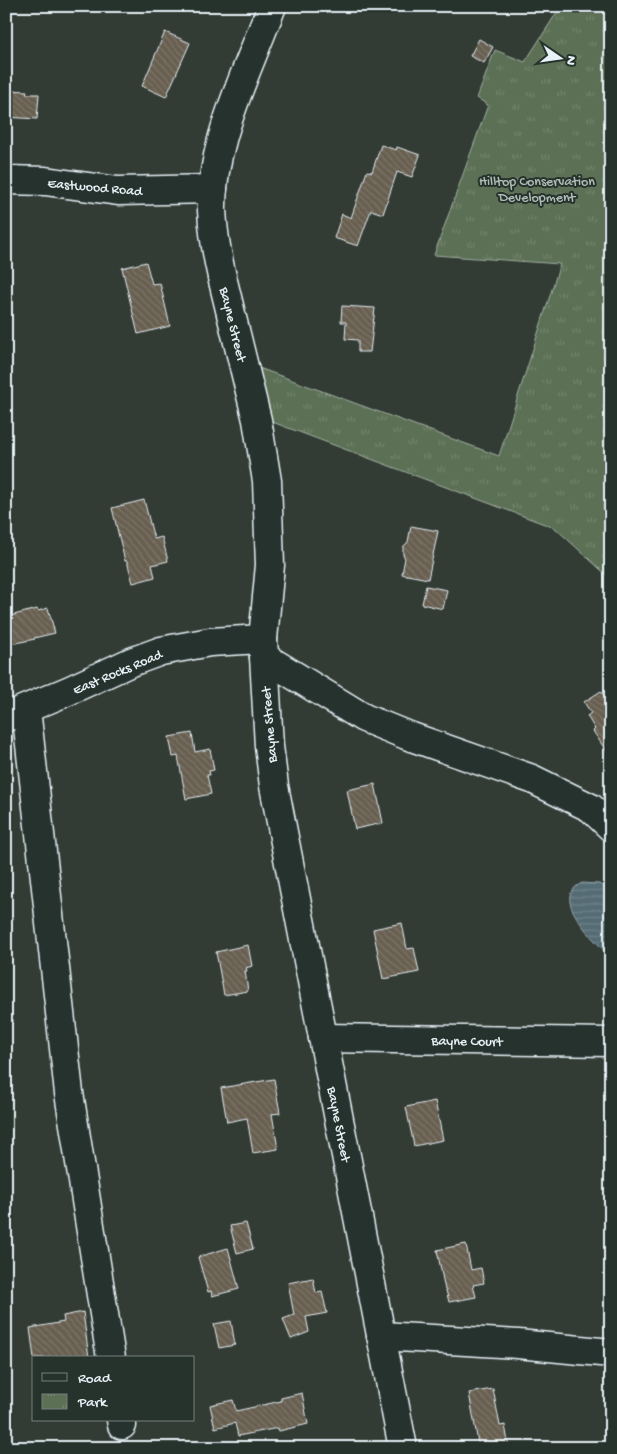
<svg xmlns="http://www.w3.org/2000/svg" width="617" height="1454" viewBox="0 0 617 1454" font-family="'Gochi Hand',sans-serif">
	<defs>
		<pattern id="park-tufts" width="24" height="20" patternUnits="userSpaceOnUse" patternTransform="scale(1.25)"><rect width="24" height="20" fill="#5c7054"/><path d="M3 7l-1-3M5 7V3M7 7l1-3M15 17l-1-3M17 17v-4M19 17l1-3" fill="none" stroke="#73856d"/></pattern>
		<pattern id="water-rules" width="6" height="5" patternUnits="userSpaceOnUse" patternTransform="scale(1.25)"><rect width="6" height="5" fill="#556c74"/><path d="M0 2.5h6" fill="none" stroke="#6d8189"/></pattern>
		<pattern id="building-back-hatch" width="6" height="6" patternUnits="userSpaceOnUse" patternTransform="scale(1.25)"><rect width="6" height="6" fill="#675e50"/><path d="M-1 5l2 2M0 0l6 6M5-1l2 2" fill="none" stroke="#7d766a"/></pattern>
	</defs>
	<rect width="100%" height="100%" fill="#333c34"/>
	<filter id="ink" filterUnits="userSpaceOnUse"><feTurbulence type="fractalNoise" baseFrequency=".02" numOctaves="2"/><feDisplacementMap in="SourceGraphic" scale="10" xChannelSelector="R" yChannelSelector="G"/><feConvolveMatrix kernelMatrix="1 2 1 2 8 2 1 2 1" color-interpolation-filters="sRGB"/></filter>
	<g filter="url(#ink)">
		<path fill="url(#park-tufts)" stroke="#a2b0a6" d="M561 6H603L611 15V579L555 528 267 420 259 368 499 456 560 264 434 255 488 105 477 98 495 50 525 62Z"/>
		<path fill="url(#water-rules)" stroke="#90a1a9" d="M582 883 599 884 611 891V957C599 946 562 909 571 893 573 888 578 885 582 883Z"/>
		<g fill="url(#building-back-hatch)" stroke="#e8f1f8">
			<path d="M165 32 190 43 166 97 142 86Z"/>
			<path d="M479 39 493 47 484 63 470 56Z"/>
			<path d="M6 90 27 91 26 94H39L37 119 6 117Z"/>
			<path d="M381 145 396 150 397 147 420 155 412 177 397 172 383 214 371 210 358 246 334 238 342 214 351 218 367 171 372 172Z"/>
			<path d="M146 262 152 284 160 283 170 326 138 334 122 268Z"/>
			<path d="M342 306 375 308 370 352H358V340L345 339 346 322H341Z"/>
			<path d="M144 500 154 539 162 537 168 561 152 565 155 577 133 583 127 561H125L112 508Z"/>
			<path d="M411 526 438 531 428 579 402 574 405 558 403 555V547L408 542Z"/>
			<path d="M426 586 447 590 443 609 422 604Z"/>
			<path d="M48 608 55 633 34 638 35 639 6 645V617L37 609 38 611Z"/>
			<path d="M601 691 611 706V758L593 731 595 729 587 716 591 713 584 702Z"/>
			<path d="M192 733 195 752 210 749 214 770 209 771 210 775H207L211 794 186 799 178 756 173 757 169 737Z"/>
			<path d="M375 784 383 823 355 829 347 790Z"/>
			<path d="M402 923 407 949 414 948 419 972 383 979 373 929Z"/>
			<path d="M248 945 252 966 246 968 247 971H245L248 991 224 995 216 952Z"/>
			<path d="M274 1079 280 1113 272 1114 278 1149 253 1153 247 1118 227 1122 221 1088Z"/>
			<path d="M435 1101 443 1140 414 1146 406 1107Z"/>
			<path d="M246 1223 253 1249 237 1253 230 1226Z"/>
			<path d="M466 1244 471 1270 481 1268 484 1283 473 1285 476 1297 449 1302 446 1290H445L437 1250Z"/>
			<path d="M228 1248 239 1289 212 1296 211 1291 208 1292 198 1257Z"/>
			<path d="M313 1278 316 1293 322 1292 327 1313 306 1317 309 1332 291 1339 283 1319 294 1315 288 1283Z"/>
			<path d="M83 1312 89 1358H34L30 1328 64 1322 63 1316Z"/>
			<path d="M231 1321 235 1345 219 1348 214 1324Z"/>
			<path d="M493 1389 500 1426 505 1425 509 1448H479L469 1393Z"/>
			<path d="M302 1393 308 1424 279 1431 278 1428 238 1436 235 1423 215 1428 210 1405 233 1400 236 1411 281 1401V1398Z"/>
		</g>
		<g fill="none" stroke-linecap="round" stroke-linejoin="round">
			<defs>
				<g id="minor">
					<path d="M272 6C264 26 256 46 248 66 230 111 211 161 212 210 213 232 217 255 222 277L257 420 267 481 270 565 263 639 269 746 274 786 403 1448"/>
					<path d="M6 180 45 181 118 191 213 189"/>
					<path d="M264 657 364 718 406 735 532 779 591 808 611 827"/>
					<path d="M26 709 69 1093 111 1358"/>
					<path d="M6 717 68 691 131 662 161 651 210 642 263 639"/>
					<path d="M323 1038 611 1042"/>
					<path d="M381 1336 518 1344 611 1353"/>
					<path d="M121 1420 122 1425"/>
				</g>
			</defs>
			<use href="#minor" stroke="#e8f1f8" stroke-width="31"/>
			<use href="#minor" stroke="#26332d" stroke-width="28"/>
		</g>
	</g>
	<g text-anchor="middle" stroke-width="4" stroke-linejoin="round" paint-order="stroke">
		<g font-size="14" fill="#b0bdb6" stroke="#26332d">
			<text x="537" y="185">Hilltop Conservation<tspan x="537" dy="16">Development</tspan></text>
		</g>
		<g font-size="14" fill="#e8f1f8" stroke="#26332d">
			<text transform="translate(95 186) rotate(5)" y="5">Eastwood Road</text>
			<text transform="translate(234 324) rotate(76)" y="5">Bayne Street</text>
			<text transform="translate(117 671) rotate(-23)" y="5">East Rocks Road</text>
			<text transform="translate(268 725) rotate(-95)" y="5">Bayne Street</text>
			<text transform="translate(467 1040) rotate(1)" y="5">Bayne Court</text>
			<text transform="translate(340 1124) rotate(79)" y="5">Bayne Street</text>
		</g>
	</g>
	<rect width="617" height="1454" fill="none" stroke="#26332d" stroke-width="25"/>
	<rect x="12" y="12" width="592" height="1429" fill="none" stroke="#e8f1f8" stroke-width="2" filter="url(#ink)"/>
	<rect x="32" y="1356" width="162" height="65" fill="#26332d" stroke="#747f7e"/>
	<rect x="42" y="1373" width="25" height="8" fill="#26332d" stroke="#747f7e"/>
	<text x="78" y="1382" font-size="15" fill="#e8f1f8">Road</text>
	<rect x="42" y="1394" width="25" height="15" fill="url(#park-tufts)" stroke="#747f7e"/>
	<text x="78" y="1406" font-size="15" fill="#e8f1f8">Park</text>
	<g transform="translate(560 58) rotate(103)" stroke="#26332d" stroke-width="4" paint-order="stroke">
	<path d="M0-4L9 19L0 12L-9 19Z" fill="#e8f1f8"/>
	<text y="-8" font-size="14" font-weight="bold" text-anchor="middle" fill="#e8f1f8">N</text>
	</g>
</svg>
